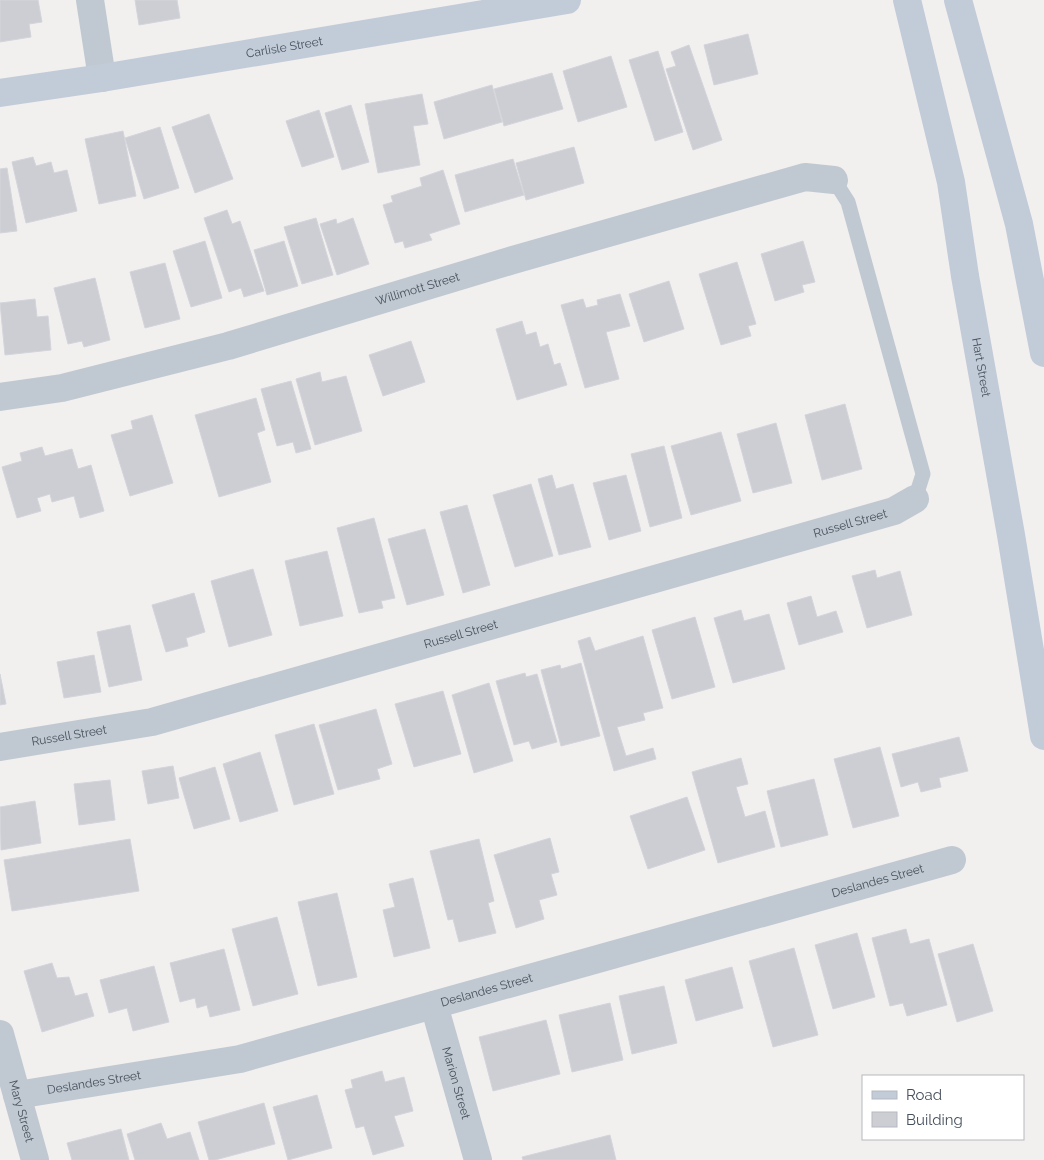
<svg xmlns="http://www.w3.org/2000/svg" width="1044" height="1160" viewBox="0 0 1044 1160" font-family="Raleway,sans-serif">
	<rect width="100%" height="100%" fill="#f2efef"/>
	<g fill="#ccced4" stroke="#d3d5db">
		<path d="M0 0H38L42 22 29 24 31 37 0 42Z"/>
		<path d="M135 0H177L180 18 139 25Z"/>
		<path d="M748 34 758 74 714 85 704 45Z"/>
		<path d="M689 45 722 140 693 150 666 69 676 66 671 52Z"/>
		<path d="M658 51 683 132 655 141 629 60Z"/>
		<path d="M611 56 627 107 578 122 563 71Z"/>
		<path d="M552 73 563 109 504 126 494 89Z"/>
		<path d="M492 85 502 122 444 139 434 102Z"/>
		<path d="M422 94 428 124 413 126 420 165 378 173 365 104Z"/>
		<path d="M351 105 369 162 342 170 325 113Z"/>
		<path d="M319 110 334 157 302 167 286 121Z"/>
		<path d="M209 114 233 179 195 193 172 127Z"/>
		<path d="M160 127 179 188 144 199 125 138Z"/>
		<path d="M123 131 136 196 99 204 85 139Z"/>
		<path d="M574 147 584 183 526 200 516 163Z"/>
		<path d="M33 157 36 166 51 162 54 173 67 170 77 211 26 223 12 162Z"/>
		<path d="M513 159 524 195 465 212 455 175Z"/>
		<path d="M7 168 17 231 0 233V169Z"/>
		<path d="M443 170 460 224 429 234 432 240 405 248 403 241 395 243 383 205 393 202 391 196 422 186 420 178Z"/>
		<path d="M227 210 232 224 240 221 264 291 244 297 241 288 229 292 204 218Z"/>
		<path d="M316 218 333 275 302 284 284 227Z"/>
		<path d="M353 218 369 264 337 275 320 224 336 219 337 224Z"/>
		<path d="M205 241 222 298 191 307 173 251Z"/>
		<path d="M284 241 298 286 267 295 254 250Z"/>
		<path d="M803 241 815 282 802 285 804 292 775 301 761 254Z"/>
		<path d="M737 262 756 324 748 326 751 336 721 345 699 274Z"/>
		<path d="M165 263 180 319 145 328 130 272Z"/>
		<path d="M95 278 110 340 84 347 82 341 68 344 54 288Z"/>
		<path d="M669 281 684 329 644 342 629 294Z"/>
		<path d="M620 294 630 326 606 332 619 379 585 388 561 305 583 299 586 308 598 305 597 300Z"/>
		<path d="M35 299 37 317 48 316 51 350 5 355 0 303Z"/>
		<path d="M522 321 526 335 536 332 540 347 548 344 554 365 560 363 567 385 517 400 496 329Z"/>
		<path d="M411 341 425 382 383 396 369 355Z"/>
		<path d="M320 372 322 382 346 376 362 431 315 445 296 379Z"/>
		<path d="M291 381 311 449 296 453 293 442 277 446 261 389Z"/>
		<path d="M256 398 265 430 257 433 271 482 219 497 195 415Z"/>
		<path d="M845 404 862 469 822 480 805 415Z"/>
		<path d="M152 415 173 483 130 496 111 435 133 429 131 421Z"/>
		<path d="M776 423 792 483 753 493 737 434Z"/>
		<path d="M721 432 741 501 691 515 671 446Z"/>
		<path d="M664 446 682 518 650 527 631 454Z"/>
		<path d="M42 447 45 456 72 449 78 469 91 465 104 511 80 518 74 496 52 502 50 494 37 498 41 511 17 518 2 467 22 461 20 453Z"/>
		<path d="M552 475 556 489 573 484 591 547 559 555 538 479Z"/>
		<path d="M626 475 641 531 609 540 593 483Z"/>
		<path d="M531 484 553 556 515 567 493 495Z"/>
		<path d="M467 505 490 585 463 593 440 512Z"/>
		<path d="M374 518 395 598 381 601 383 608 359 613 337 528Z"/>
		<path d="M425 529 444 595 407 605 388 539Z"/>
		<path d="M327 551 343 616 300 626 285 561Z"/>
		<path d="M253 569 272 635 229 647 211 581Z"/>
		<path d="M875 570 877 578 900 571 912 615 867 628 852 576Z"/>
		<path d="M194 593 205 632 186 638 188 646 166 652 152 605Z"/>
		<path d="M811 596 817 617 836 611 843 632 799 645 787 603Z"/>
		<path d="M741 610 744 621 769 614 785 669 733 683 714 618Z"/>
		<path d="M695 617 715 687 672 699 652 630Z"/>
		<path d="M130 625 142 680 109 687 97 632Z"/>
		<path d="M643 636 663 708 643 713 645 720 617 727 626 756 653 748 656 759 614 771 578 641 590 637 595 651Z"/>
		<path d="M94 655 101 692 64 698 57 662Z"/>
		<path d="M581 663 600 736 561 746 541 670 560 665 561 669Z"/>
		<path d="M525 673 526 677 537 674 557 742 532 749 529 741 514 745 496 681Z"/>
		<path d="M0 674 6 704 0 705Z"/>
		<path d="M489 683 513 761 474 773 452 695Z"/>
		<path d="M443 691 461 754 414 767 395 704Z"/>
		<path d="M376 709 392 764 377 769 380 779 338 790 319 725Z"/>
		<path d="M314 724 334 794 294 805 275 735Z"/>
		<path d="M959 737 968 771 939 778 941 787 921 792 918 782 901 787 892 754Z"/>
		<path d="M880 747 899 816 853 828 834 759Z"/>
		<path d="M260 752 278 811 240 822 223 764Z"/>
		<path d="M741 758 748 784 736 787 745 817 765 811 775 847 718 863 692 772Z"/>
		<path d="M173 766 179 798 148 804 142 771Z"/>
		<path d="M215 767 230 819 194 829 179 778Z"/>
		<path d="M814 779 828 835 781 847 767 791Z"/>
		<path d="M110 780 115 820 79 825 74 784Z"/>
		<path d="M687 797 705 850 648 869 630 816Z"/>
		<path d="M35 801 41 843 1 850 0 807Z"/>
		<path d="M550 838 559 872 551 874 557 895 539 900 544 919 516 928 494 855Z"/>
		<path d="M130 839 139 891 12 911 4 860Z"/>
		<path d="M479 839 494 901 488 903 496 933 459 942 453 919 448 920 430 851Z"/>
		<path d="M413 878 430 948 394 957 383 910 395 907 389 884Z"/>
		<path d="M337 893 357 977 318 986 298 902Z"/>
		<path d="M277 917 298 994 253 1006 232 929Z"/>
		<path d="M906 929 910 944 929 939 947 1005 907 1016 903 1003 890 1006 872 938Z"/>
		<path d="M857 933 875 997 833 1009 815 945Z"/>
		<path d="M973 944 993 1011 957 1022 938 954Z"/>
		<path d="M794 948 818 1035 773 1047 749 961Z"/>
		<path d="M224 949 240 1010 210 1017 207 1005 197 1008 195 998 180 1002 170 963Z"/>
		<path d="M52 963 57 978 69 977 75 996 87 993 94 1016 42 1032 24 971Z"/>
		<path d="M154 966 169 1022 133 1031 127 1008 109 1013 100 980Z"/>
		<path d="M732 967 743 1008 696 1021 685 980Z"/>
		<path d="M664 986 677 1043 632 1054 619 996Z"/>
		<path d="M610 1003 623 1060 572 1072 559 1015Z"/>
		<path d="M546 1020 560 1074 493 1091 479 1037Z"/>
		<path d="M382 1071 385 1082 404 1077 413 1111 394 1116 404 1146 373 1155 364 1126 356 1128 345 1090 353 1088 351 1080Z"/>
		<path d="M317 1095 332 1148 288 1160 273 1107Z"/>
		<path d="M264 1103 275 1144 215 1160H209L198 1122Z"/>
		<path d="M161 1123 167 1139 190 1132 199 1160H135L127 1134Z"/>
		<path d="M121 1129 129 1160H72L67 1143Z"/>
		<path d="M610 1135 616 1160H523L522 1157Z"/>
	</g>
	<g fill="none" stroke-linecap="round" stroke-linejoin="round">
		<path stroke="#c0c9d1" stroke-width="15" d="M834 180 848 202 923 474 915 499"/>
		<g stroke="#c0c9d1" stroke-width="28">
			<path d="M90 0 102 78"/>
			<path id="s1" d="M0 397 62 388 228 346 513 260 805 177 834 180"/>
			<path id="s2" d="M0 747 152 722 894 511 915 499"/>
			<path id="s3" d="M434 1005 478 1160"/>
			<path id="s4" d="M0 1034 35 1160"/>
			<path id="s5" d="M17 1095 240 1059 952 860"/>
		</g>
		<g stroke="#c2cbd8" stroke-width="28">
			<path id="s6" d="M907 0 951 182 965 276 1011 535 1044 736"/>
			<path d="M958 0 1019 224 1044 353"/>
			<path id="s7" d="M0 93 102 78 567 0"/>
		</g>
	</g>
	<g text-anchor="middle" stroke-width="4" stroke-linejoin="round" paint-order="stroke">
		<g font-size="12" fill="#47515d" stroke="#fff">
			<text dy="4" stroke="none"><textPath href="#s7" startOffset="288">Carlisle Street</textPath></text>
			<text dy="4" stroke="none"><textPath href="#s1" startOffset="432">Willimott Street</textPath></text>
			<text dy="4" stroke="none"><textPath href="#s6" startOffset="375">Hart Street</textPath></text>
			<text dy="4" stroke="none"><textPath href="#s2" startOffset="880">Russell Street</textPath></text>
			<text dy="4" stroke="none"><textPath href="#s2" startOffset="475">Russell Street</textPath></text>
			<text dy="4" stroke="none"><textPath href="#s2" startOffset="70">Russell Street</textPath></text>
			<text dy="4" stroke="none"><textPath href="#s5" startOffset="888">Deslandes Street</textPath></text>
			<text dy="4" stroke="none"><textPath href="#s5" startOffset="482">Deslandes Street</textPath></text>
			<text dy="4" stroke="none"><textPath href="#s5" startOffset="78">Deslandes Street</textPath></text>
			<text dy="4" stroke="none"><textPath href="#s3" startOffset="81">Marion Street</textPath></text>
			<text dy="4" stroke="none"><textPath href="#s4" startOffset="80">Mary Street</textPath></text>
		</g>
	</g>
	<rect x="862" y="1075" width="162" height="65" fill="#ffffff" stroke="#b5b9be"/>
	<rect x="872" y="1091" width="25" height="8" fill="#c2cbd8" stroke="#b5b9be"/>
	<text x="906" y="1100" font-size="15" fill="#47515d">Road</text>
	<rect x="872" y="1112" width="25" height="15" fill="#ccced4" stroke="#b5b9be"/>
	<text x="906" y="1125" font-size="15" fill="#47515d">Building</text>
</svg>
